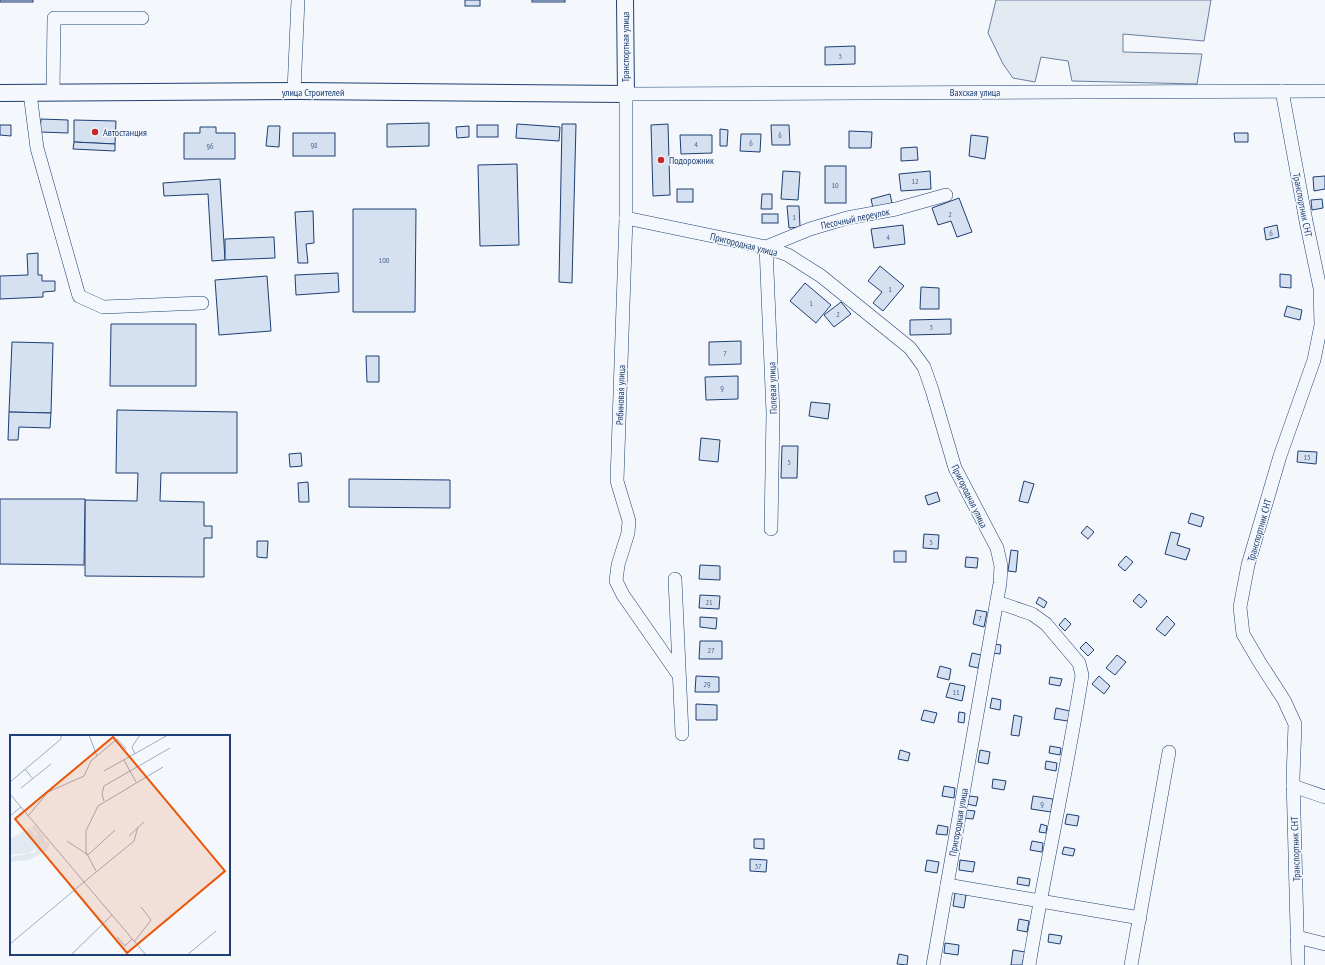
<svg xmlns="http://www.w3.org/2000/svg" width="1325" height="965" viewBox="0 0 1325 965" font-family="'PT Sans Narrow',sans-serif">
	<rect width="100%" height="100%" fill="#f4f7fb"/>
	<path fill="#e3e9f0" stroke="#687fa3" d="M996 0H1211L1204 41 1123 34V52L1202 54 1197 84 1072 81 1068 61 1041 57 1035 82 1013 78 1003 64 988 33Z"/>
	<g fill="#d5e0f0" stroke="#1d3f73">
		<rect x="0" y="0" width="33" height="2"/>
		<rect x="465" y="0" width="15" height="6"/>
		<rect x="532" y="0" width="33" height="2"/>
		<path d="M855 46V64L825 65V47Z"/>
		<path d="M41 119 68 120V133L40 132Z"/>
		<path d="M74 120 116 121 115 144 74 142Z"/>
		<path d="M429 123V146L387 147V124Z"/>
		<path d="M517 124 560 127 559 141 516 138Z"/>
		<path d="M562 124H576L572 283 559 282Z"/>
		<path d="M668 124 670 195 653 196 651 125Z"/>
		<path d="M0 125H11V136L0 135Z"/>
		<rect x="477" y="125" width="21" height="12"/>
		<path d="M771 125H789L790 145H772Z"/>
		<path d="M268 126H280L279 147 266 146Z"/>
		<path d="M469 126V137L457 138 456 127Z"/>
		<path d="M200 127H216V133H235V159H184V133H200Z"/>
		<path d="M720 129 728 130 727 146H720Z"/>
		<path d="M849 131 872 132 871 148H849Z"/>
		<rect x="293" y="133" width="42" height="23"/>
		<path d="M1234 133H1248V142H1235Z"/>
		<path d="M741 134H761L760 152 740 151Z"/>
		<path d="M680 135H712V153L681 154Z"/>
		<path d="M971 135 988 137 985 159 969 156Z"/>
		<path d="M74 142 115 144V151L73 149Z"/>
		<path d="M917 147 918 160 901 161V148Z"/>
		<path d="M517 164 519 245 480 246 478 165Z"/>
		<rect x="825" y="166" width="21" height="37"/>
		<path d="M783 171 800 172 798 200 781 199Z"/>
		<path d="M930 171 931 189 901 191 899 174Z"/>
		<path d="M1325 176V189L1314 191 1313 177Z"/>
		<path d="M220 179 225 260 212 261 208 194 164 196 163 183Z"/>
		<rect x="677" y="189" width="16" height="13"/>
		<path d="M762 194H772V209H761Z"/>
		<path d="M890 194 892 203 873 208 871 199Z"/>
		<path d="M959 198 972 232 957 237 951 221 938 225 932 208Z"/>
		<path d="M1322 199 1323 208 1312 210 1311 200Z"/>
		<path d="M787 206H799L800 227 789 228Z"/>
		<path d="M353 209H416L415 312H353Z"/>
		<path d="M313 211 314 243 306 244 308 263H298L295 212Z"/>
		<rect x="762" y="214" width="16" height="9"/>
		<path d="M903 225 905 244 874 248 871 229Z"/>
		<path d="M1277 225 1279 237 1266 240 1264 228Z"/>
		<path d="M274 237 275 258 225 260V239Z"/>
		<path d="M38 253V275H42V281H55V291L43 292V297L0 299V276L28 275 27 254Z"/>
		<path d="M880 266 904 286 883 311 873 303 882 292 868 281Z"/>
		<path d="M338 273 339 292 296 295 295 275Z"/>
		<path d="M1280 274 1291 275V288L1280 287Z"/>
		<path d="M267 276 271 331 219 335 215 280Z"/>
		<path d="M805 283 831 305 816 323 790 301Z"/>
		<path d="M921 287 939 288V309H920Z"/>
		<path d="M841 302 851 314 834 327 824 315Z"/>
		<path d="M1287 306 1302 310 1300 320 1284 316Z"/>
		<path d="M951 319V334L910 335V320Z"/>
		<path d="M111 324H196V386H110Z"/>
		<path d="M741 341V364L709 365V342Z"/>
		<path d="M12 342 53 343 51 413 9 412Z"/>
		<path d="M366 356H379V382H367Z"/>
		<path d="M738 376V399L706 400 705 377Z"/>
		<path d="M811 402 830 404 828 419 809 416Z"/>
		<path d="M117 410 237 412V473H161L160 501 204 502V526H212V538H204V577L85 576V500L137 501 138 473H116Z"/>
		<path d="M9 412 51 413 50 428 19 427 18 440H8Z"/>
		<path d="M701 438 720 440 718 462 699 460Z"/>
		<path d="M782 446H798L797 478H781Z"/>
		<path d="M1298 451 1317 452 1316 464 1297 462Z"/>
		<path d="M301 453 302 466 290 467 289 454Z"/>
		<path d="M349 479 450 480V508L349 507Z"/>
		<path d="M1024 481 1034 484 1028 503 1019 501Z"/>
		<path d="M308 482 309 502H299L298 483Z"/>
		<path d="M937 492 940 501 928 505 925 496Z"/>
		<path d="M0 499H85L84 565 0 564Z"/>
		<path d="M1191 513 1204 517 1201 527 1188 523Z"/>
		<path d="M1087 526 1094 532 1088 539 1081 533Z"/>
		<path d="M1171 532 1180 534 1177 545 1190 549 1186 560 1165 554Z"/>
		<path d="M924 534 939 535 938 549 923 548Z"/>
		<path d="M257 541H268L267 558 257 557Z"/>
		<path d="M1011 550 1018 551 1016 572 1008 571Z"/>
		<rect x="894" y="551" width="12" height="11"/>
		<path d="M1126 556 1133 562 1125 571 1118 565Z"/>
		<path d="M966 557 978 558 977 568 965 567Z"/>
		<path d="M700 565 720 566V580L699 579Z"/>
		<path d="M1139 594 1147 601 1141 608 1133 601Z"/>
		<path d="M700 595 720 596 719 609 699 608Z"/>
		<path d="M1039 597 1047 602 1044 608 1036 603Z"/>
		<path d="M976 610 987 612 984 627 973 624Z"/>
		<path d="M1167 616 1175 624 1165 636 1156 629Z"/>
		<path d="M700 617 717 618 716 629 700 627Z"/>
		<path d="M1065 618 1071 624 1065 631 1059 625Z"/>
		<path d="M700 641H722V659H699Z"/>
		<path d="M1086 642 1094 650 1088 656 1080 648Z"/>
		<path d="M994 644 1001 645 1000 654 993 653Z"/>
		<path d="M972 653 981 655 978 668 969 666Z"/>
		<path d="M1117 655 1126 662 1115 675 1106 668Z"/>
		<path d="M940 666 951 669 949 680 937 677Z"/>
		<path d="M696 676 719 677V692H695Z"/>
		<path d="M1099 676 1110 686 1104 694 1092 684Z"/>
		<path d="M1050 677 1062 679 1060 686 1049 684Z"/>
		<path d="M950 683 965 686 962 701 946 697Z"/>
		<path d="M992 698 1001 700 1000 710 990 708Z"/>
		<path d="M696 704 717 705V720H696Z"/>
		<path d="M1056 708 1070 711 1068 721 1054 719Z"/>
		<path d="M924 710 937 713 934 723 921 720Z"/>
		<path d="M959 712 965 713 964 723 958 722Z"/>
		<path d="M1014 715 1022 717 1019 736 1011 735Z"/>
		<path d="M1050 746 1061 748 1060 755 1049 753Z"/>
		<path d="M900 750 910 753 908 761 898 759Z"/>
		<path d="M980 750 990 752 988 764 978 762Z"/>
		<path d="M1046 761 1057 763 1056 771 1045 769Z"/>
		<path d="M993 779 1006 781 1004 790 992 788Z"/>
		<path d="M944 786 955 788 954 798 942 796Z"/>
		<path d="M969 796 978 797 976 806 967 804Z"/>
		<path d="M1033 796 1053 799 1051 812 1031 809Z"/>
		<path d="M966 810 975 811 973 819 964 818Z"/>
		<path d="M1067 814 1079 816 1077 826 1065 824Z"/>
		<path d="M1041 824 1047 826 1046 833 1039 832Z"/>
		<path d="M938 825 948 827 947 835 936 834Z"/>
		<path d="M754 839H764V849L754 848Z"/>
		<path d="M1032 841 1043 843 1042 852 1030 850Z"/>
		<path d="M1064 847 1075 849 1073 856 1062 854Z"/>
		<path d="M750 859 767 860 766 872 750 871Z"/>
		<path d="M927 860 939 862 937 873 925 871Z"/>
		<path d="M960 860 975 862 973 872 959 870Z"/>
		<path d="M1018 877 1030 879 1029 886 1017 884Z"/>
		<path d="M955 893 966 895 964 908 953 906Z"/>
		<path d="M1019 919 1029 921 1027 932 1017 930Z"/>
		<path d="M1049 934 1062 936 1060 944 1048 942Z"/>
		<path d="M945 943 959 945 958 955 944 953Z"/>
		<path d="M1013 950 1025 952 1022 965H1011Z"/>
		<path d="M899 954 908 956 907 965 897 964Z"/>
	</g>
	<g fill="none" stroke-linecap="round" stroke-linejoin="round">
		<defs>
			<g id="minor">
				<path d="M294 91 298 0"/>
				<path d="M1282 91 1306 221 1320 288 1321 325 1314 360 1280 456 1248 565 1240 607 1243 634 1260 663 1284 700 1295 724 1293 778 1298 965"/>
				<path d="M30 93 37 148 79 296 103 307 202 303"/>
				<path d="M53 93 54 18H142"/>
				<path d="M626 218 766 247 788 255 821 276 910 348 924 367 932 390 955 468 997 548 1001 566 1000 583 933 965"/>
				<path d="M771 529 773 413 766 247 810 229 847 218 896 209 946 195"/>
				<path d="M675 579 682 734"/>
				<path d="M997 602 1032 614 1046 624 1079 663 1082 675C1067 772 1045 868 1029 965"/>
				<path d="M678 674 623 595 616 581 618 565 628 533 629 521 617 481 626 218V94L1325 91"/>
				<path d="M1293 786 1325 797"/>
				<path d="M947 885 1140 918"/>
				<path d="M1297 937 1325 944"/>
				<path d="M1131 965 1169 752"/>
			</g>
			<path id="major" d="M0 93 299 91 626 94 625 0"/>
		</defs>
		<use href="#minor" stroke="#1d3f73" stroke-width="14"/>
		<use href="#major" stroke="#1d3f73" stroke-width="18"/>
		<use href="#minor" stroke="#f4f7fb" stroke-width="13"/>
		<use href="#major" stroke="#f4f7fb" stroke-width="16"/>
	</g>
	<g fill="#c62828" stroke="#f4f7fb" stroke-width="1.5">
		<circle cx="95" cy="132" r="4"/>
		<circle cx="661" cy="160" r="4"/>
	</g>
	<g text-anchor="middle" stroke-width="3" stroke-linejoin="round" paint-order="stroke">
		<g font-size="8" fill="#4b6792">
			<text x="840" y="59">3</text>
			<text x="780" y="138">6</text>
			<text x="751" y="146">6</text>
			<text x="696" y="147">4</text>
			<text x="314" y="148">98</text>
			<text x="210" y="149">96</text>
			<text x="915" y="184">12</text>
			<text x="835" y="188">10</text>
			<text x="950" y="217">2</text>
			<text x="794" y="220">1</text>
			<text x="1271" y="236">6</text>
			<text x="888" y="240">4</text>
			<text x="384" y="263">100</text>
			<text x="890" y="292">1</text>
			<text x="811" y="306">1</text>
			<text x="838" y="317">2</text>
			<text x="931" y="330">3</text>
			<text x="725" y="356">7</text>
			<text x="722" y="391">9</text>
			<text x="1307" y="460">15</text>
			<text x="789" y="465">5</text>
			<text x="931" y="545">5</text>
			<text x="709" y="605">21</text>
			<text x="980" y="621">7</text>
			<text x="711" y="653">27</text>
			<text x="707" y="687">29</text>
			<text x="956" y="695">11</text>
			<text x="1042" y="807">9</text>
			<text x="758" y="869">37</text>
		</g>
		<g font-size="10" fill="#1d3f73" stroke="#f4f7fb">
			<text transform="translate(625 47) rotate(-90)" y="4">Транспортная улица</text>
			<text x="313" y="96">улица Строителей</text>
			<text x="975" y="96">Вахская улица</text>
			<text transform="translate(1303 205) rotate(79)" y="4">Транспортник СНТ</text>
			<text transform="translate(855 218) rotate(-12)" y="4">Песочный переулок</text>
			<text transform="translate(744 244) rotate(14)" y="4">Пригородная улица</text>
			<text transform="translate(772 388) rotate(-92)" y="4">Полевая улица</text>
			<text transform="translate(620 395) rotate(-88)" y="4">Рябиновая улица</text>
			<text transform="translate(970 496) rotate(64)" y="4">Пригородная улица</text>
			<text transform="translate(1259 530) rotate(-74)" y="4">Транспортник СНТ</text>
			<text transform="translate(958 822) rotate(-80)" y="4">Пригородная улица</text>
			<text transform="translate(1295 849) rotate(-92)" y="4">Транспортник СНТ</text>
		</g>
		<g font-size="10" fill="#1d3f73" stroke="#f4f7fb" text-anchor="start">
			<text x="103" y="136">Автостанция</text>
			<text x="669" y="164">Подорожник</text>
		</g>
	</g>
	<g transform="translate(10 735)">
		<rect width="220" height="220" fill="#f4f7fb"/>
		<path d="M25 90 35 103V108L38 106 40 109 37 115 19 125 0 127V122L26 117 25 113 19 118 0 120V104L20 93 26 101 28 100 21 92Z" fill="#e3e9f0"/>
		<path fill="none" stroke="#9eadc5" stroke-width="1" d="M79 0 87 21M125 19 122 12 130 0M114 25 126 47M15 34 23 44M94 36 158 0M0 47 51 4V0M11 53 41 29M0 59 74 147 124 106 128 92M94 66 92 59 94 51 160 13M0 81 11 72M18 81 38 57 74 41 81 26 107 4 116 14M119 101 134 87M57 106 78 120 105 95M86 136 76 117V96L88 71 153 32M107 202 115 211 122 204M124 207 141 185 131 172M0 209 74 147 136 220M61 220 102 180M177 220 206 196"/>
		<path fill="#e8590c" fill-opacity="0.15" stroke="#e8590c" stroke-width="2" d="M103 2 215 136 117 218 5 84Z"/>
		<rect width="220" height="220" fill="none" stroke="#1d3f73" stroke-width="2"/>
	</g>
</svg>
